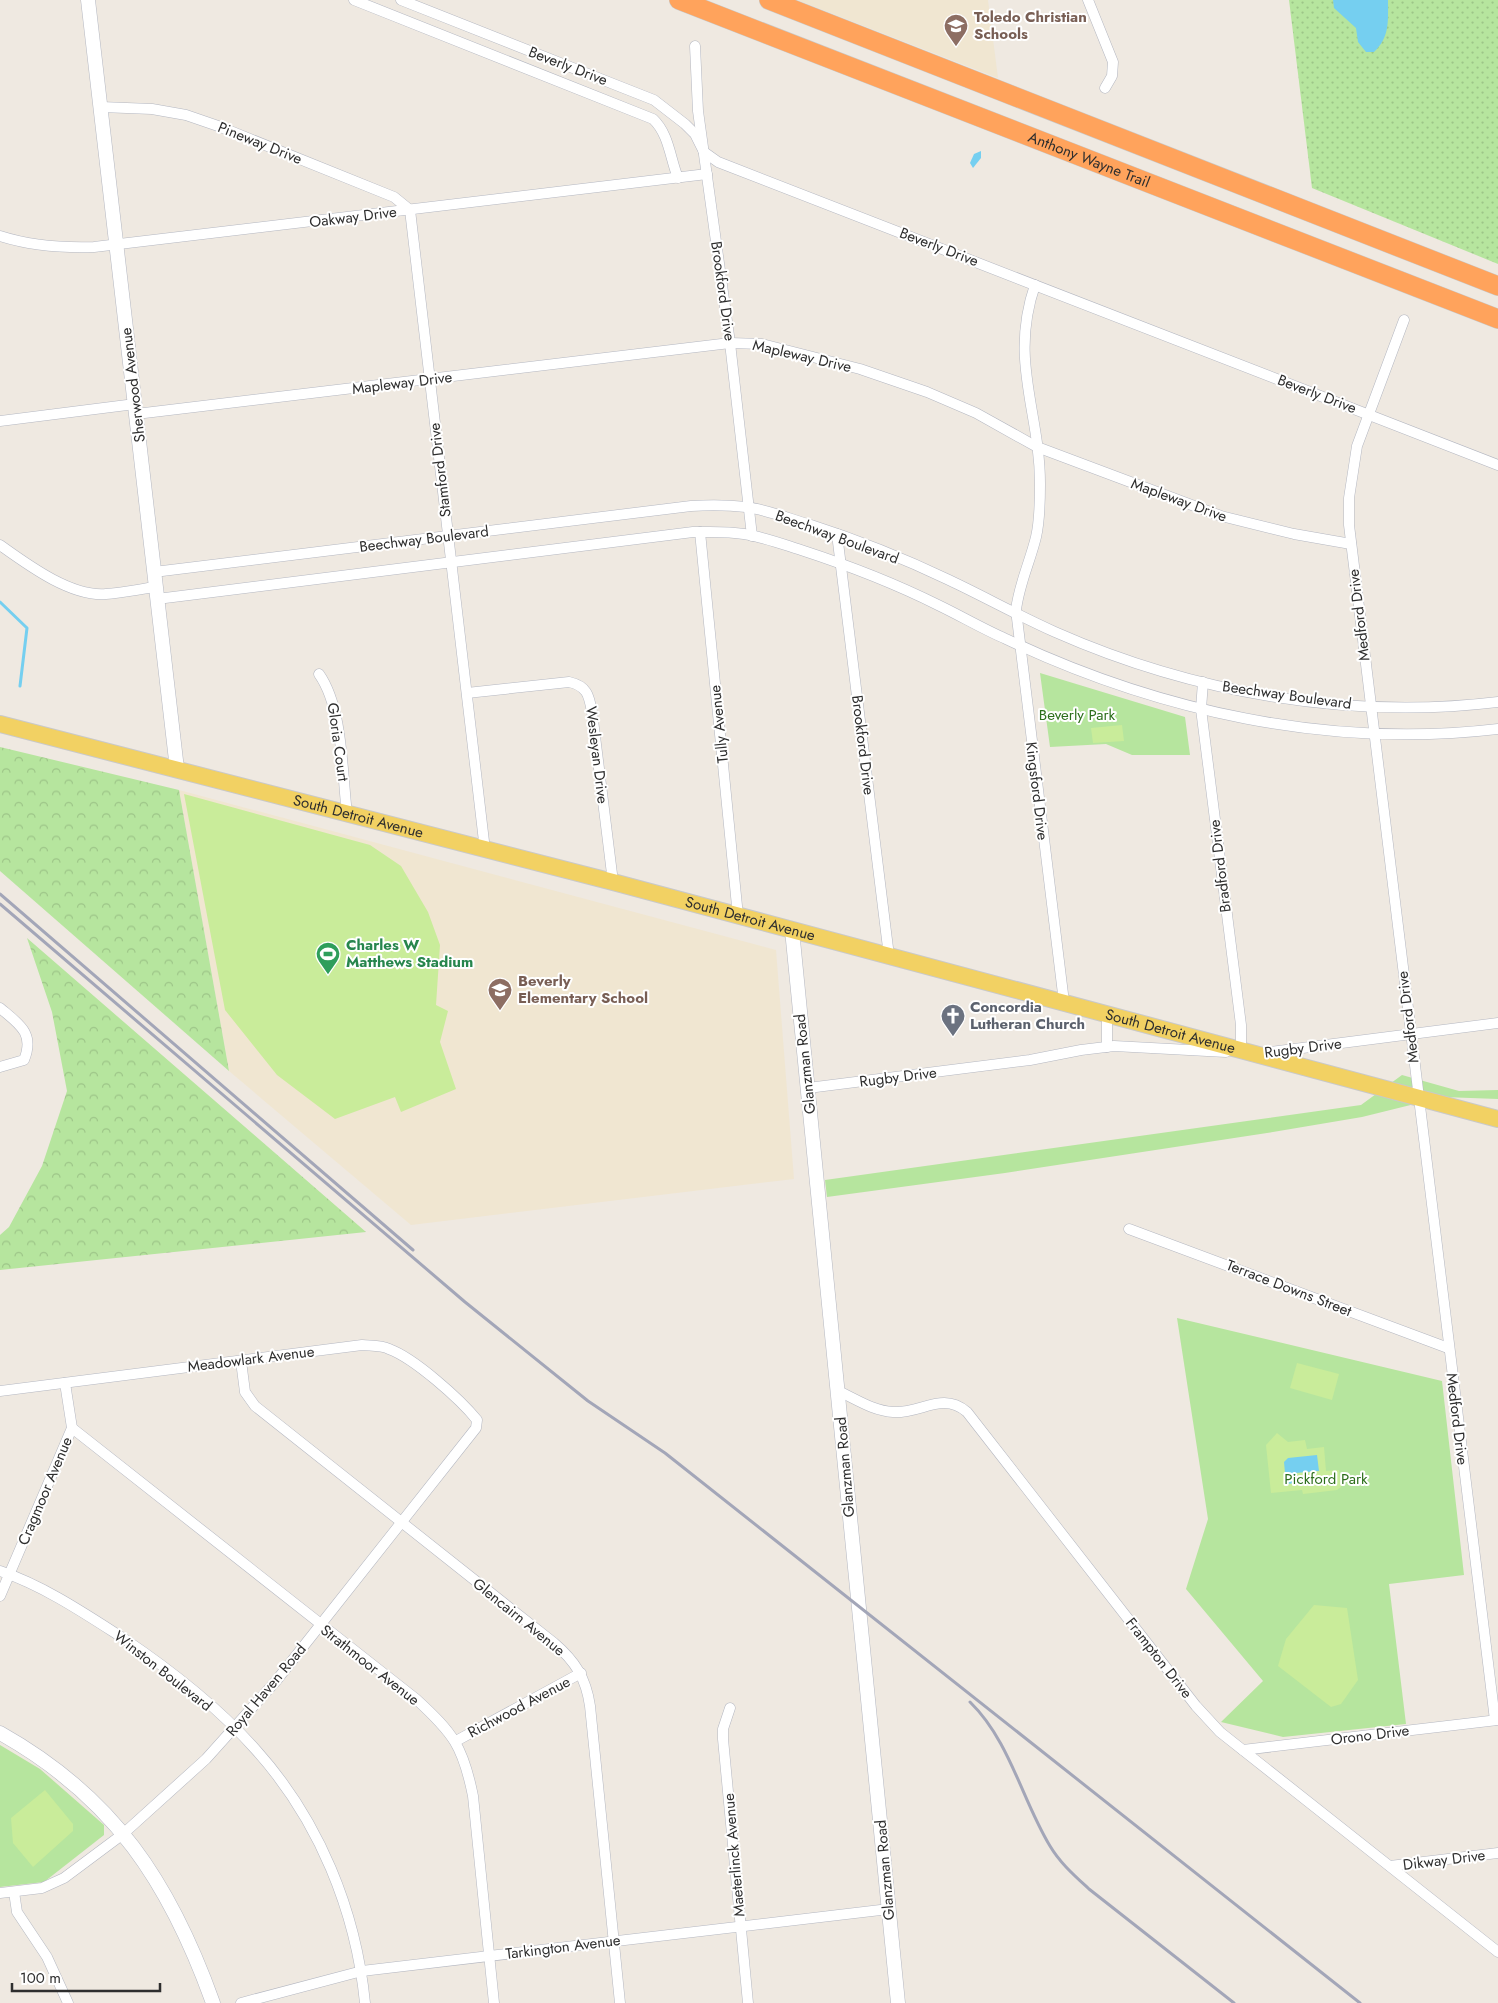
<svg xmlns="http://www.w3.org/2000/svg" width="1498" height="2003" viewBox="0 0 1498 2003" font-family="Jost,sans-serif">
	<defs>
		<pattern id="grass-dots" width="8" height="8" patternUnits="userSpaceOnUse" patternTransform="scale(1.25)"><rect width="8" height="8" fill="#b6e59e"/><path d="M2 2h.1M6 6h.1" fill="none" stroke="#9dc588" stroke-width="1.8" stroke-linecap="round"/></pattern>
		<pattern id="forest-crowns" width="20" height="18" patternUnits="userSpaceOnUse" patternTransform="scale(1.25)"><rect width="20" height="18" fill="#b6e59e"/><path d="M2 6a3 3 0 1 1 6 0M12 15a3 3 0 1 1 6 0" fill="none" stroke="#9dc588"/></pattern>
	</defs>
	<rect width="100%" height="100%" fill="#efe9e1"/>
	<g fill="#f0e6d1">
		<path d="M797 0H988L998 78Z"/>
		<path d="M179 790 776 950 794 1179 411 1225 229 1071Z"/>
	</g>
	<path fill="url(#grass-dots)" d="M1289 0H1498V264L1312 188Z"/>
	<g fill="url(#forest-crowns)">
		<path d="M0 747 179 790 229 1071 0 871Z"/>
		<path d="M27 938 366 1232 0 1270V1235L9 1227 42 1166 67 1091 52 1012Z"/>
	</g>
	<g fill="#b6e59e">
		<path d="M1040 673 1185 717 1190 755H1132L1106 744 1050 747Z"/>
		<path d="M1402 1075 1459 1091 1498 1090V1099L1443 1097 1362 1117 1267 1133 1005 1173 827 1197 825 1180 1361 1105Z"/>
		<path d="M1177 1318 1442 1381 1464 1575 1389 1584 1406 1724 1283 1737 1221 1722 1263 1681 1186 1589 1208 1519Z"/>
		<path d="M0 1745 40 1769 104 1825V1835L44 1882 0 1887Z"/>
	</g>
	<g fill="#c9ec9a">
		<path d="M1122 725 1124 741 1093 743 1091 728Z"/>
		<path d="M184 794 370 845 401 866 428 912 440 945 436 1005 448 1011 440 1042 456 1089 401 1112 395 1097 335 1119 277 1075 225 1010Z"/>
		<path d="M1297 1363 1339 1374 1332 1400 1290 1388Z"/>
		<path d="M1277 1433 1288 1442 1305 1440 1307 1449 1324 1447 1326 1471 1339 1470 1341 1487 1337 1490 1303 1494 1302 1490 1271 1493 1266 1445Z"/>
		<path d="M1314 1605 1347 1608 1358 1680 1341 1704 1331 1707 1278 1666 1286 1639Z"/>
		<path d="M45 1790 73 1824V1831L33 1867 13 1843 11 1818Z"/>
	</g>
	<g fill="#75cff0">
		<path d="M1333 0H1388C1388 21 1390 37 1374 52H1366L1358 42 1356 28 1334 8Z"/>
		<path d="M981 151V158L973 168 970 163 974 154Z"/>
		<path d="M1317 1455 1319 1471 1296 1473 1297 1483 1286 1484 1284 1462 1288 1458Z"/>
	</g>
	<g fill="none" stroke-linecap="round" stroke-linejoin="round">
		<path stroke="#75cff0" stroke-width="3" d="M0 602 27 628 20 686"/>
		<defs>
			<g id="street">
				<path d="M354 0 653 119C669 134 670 158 678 178"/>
				<path d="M401 0 654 100 685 124 695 134 704 152 718 162 1498 465"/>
				<path d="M1088 0 1113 62 1112 76 1105 88"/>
				<path d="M695 46 698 111 730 343 752 536"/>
				<path d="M101 107 152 109 186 115 218 126 394 197 410 210 485 850"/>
				<path d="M0 236C31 246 61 248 94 247L707 174"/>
				<path d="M1035 285C1009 361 1040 411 1040 484 1040 501 1040 520 1036 537 1030 562 1019 584 1016 610L1064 1002"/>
				<path d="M1404 320 1357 446 1349 498V525L1495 1720"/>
				<path d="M136 414 730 343 762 344 860 369 927 392 976 413 1037 447 1221 516 1294 534 1351 544"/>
				<path d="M0 421 135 404"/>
				<path d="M700 532 738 916"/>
				<path d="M837 534 889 956"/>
				<path d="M0 545C28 565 71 597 106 594 123 593 140 589 156 587"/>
				<path d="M154 572 691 506C710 505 728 505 746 507 768 510 790 519 811 525 858 540 905 559 949 580 985 597 1019 616 1055 632 1193 693 1349 720 1498 702"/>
				<path d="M157 599 693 532C710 532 727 531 744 534 763 537 782 544 801 550 847 565 894 583 938 605 961 616 983 629 1006 639 1158 711 1329 749 1498 729"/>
				<path d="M319 674C343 708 342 772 347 814"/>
				<path d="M1203 682 1201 709 1241 1025V1049"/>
				<path d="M467 693 569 682C587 686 589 695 592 712L613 882"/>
				<path d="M0 1008C19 1024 35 1033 24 1060L0 1067"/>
				<path d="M1107 1013V1047"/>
				<path d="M1263 1053 1498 1023"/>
				<path d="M808 1088 1030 1060 1081 1050 1114 1046 1226 1052"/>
				<path d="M1129 1229 1448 1348"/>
				<path d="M241 1361 245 1392 255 1406 554 1643C575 1661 586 1678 590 1706L620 2003"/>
				<path d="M0 1391 362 1345C370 1346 381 1345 389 1349 414 1358 460 1399 477 1420L476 1428 276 1681 206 1759 123 1834 64 1878 42 1888 0 1893"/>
				<path d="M838 1391C856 1399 873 1411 893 1412 921 1414 942 1391 967 1412L1196 1706 1220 1732 1498 1952"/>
				<path d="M72 1428 416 1699C453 1733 463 1746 473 1796L494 2003"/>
				<path d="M0 1571C44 1586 84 1613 123 1638 169 1669 219 1708 256 1750 319 1820 356 1911 365 2003"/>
				<path d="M0 1596 72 1428 65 1383"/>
				<path d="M730 1708 723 1729V1739L748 2003"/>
				<path d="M456 1741 581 1673"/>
				<path d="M1243 1750 1498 1720"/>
				<path d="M1390 1866 1498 1853"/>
				<path d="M14 1892 17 1912 47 1957 68 2003"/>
				<path d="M241 2003 362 1971 889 1909"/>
			</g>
			<g id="secondary">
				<path d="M88 0 177 769"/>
				<path d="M792 930 898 2003"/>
				<path d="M0 1733C114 1797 170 1883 213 2003"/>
			</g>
			<g id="primary">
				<path id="s1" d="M0 724 613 882 1498 1119"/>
			</g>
			<g id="highway">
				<path id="s2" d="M679 0 1498 319"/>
				<path d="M769 0 1498 286"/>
			</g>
		</defs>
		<use href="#street" stroke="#b4b7c1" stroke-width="11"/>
		<use href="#secondary" stroke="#b4b7c1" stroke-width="15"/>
		<use href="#primary" stroke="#c9c9c9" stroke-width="18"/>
		<use href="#highway" stroke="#c9c9c9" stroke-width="20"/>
		<use href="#street" stroke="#fff" stroke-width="10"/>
		<use href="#secondary" stroke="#fff" stroke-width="14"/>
		<use href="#primary" stroke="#f2d163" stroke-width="16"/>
		<use href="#highway" stroke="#ffa35c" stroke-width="19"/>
		<g stroke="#a3a6b8" stroke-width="3">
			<path d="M0 894 413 1250"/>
			<path d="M0 904 465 1302 588 1401 665 1453 1360 2003"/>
			<path d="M970 1702C1010 1741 1022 1800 1050 1846 1060 1863 1075 1876 1089 1889L1234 2003"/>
		</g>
	</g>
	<defs>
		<symbol id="school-pin" viewBox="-11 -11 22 30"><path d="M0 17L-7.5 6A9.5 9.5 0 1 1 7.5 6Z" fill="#8d6e63" stroke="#fff"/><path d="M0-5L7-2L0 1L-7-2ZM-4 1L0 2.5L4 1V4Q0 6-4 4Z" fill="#fff"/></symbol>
		<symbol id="stadium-pin" viewBox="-11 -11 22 30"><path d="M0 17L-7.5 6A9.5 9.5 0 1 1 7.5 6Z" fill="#2e9e5b" stroke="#fff"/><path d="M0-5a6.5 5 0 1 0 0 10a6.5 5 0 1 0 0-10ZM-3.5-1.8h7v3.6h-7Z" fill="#fff"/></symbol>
		<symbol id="church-pin" viewBox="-11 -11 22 30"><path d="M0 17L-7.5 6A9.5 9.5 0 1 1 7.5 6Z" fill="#6b7280" stroke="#fff"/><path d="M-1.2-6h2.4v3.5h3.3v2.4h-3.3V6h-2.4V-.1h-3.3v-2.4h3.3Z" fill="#fff"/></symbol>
	</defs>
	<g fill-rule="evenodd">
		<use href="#school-pin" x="942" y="12" width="28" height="38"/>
		<use href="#stadium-pin" x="314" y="940" width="28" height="38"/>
		<use href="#school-pin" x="486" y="976" width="28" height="38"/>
		<use href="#church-pin" x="939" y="1002" width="28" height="38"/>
	</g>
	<g text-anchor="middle" stroke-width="4" stroke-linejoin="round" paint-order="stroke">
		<g font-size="15" font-weight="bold" fill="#785e54" stroke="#fff" text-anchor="start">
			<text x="974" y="22">Toledo Christian<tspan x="974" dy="17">Schools</tspan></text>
			<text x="518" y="986">Beverly<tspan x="518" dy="17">Elementary School</tspan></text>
		</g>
		<g font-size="15" fill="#2e2e2e" stroke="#fff">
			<text transform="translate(568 66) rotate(21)" y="5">Beverly Drive</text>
			<text transform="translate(260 143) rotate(22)" y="5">Pineway Drive</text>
			<text dy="5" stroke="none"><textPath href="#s2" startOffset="440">Anthony Wayne Trail</textPath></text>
			<text transform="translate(353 217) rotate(-7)" y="5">Oakway Drive</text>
			<text transform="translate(939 247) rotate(21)" y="5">Beverly Drive</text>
			<text transform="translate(723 291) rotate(82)" y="5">Brookford Drive</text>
			<text transform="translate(802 356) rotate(13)" y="5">Mapleway Drive</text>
			<text transform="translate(402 383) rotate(-7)" y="5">Mapleway Drive</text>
			<text transform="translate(133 385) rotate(-97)" y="5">Sherwood Avenue</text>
			<text transform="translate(1317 394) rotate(21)" y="5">Beverly Drive</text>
			<text transform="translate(440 470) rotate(-97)" y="5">Stamford Drive</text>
			<text transform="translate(1179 500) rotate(20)" y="5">Mapleway Drive</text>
			<text transform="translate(837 537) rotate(20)" y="5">Beechway Boulevard</text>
			<text transform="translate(424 539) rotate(-7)" y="5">Beechway Boulevard</text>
			<text transform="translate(1359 615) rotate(-97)" y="5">Medford Drive</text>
			<text transform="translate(1287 695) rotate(8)" y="5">Beechway Boulevard</text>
			<text transform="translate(719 724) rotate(-96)" y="5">Tully Avenue</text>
			<text transform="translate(338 742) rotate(82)" y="5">Gloria Court</text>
			<text transform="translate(863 745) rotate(83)" y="5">Brookford Drive</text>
			<text transform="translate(597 755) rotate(83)" y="5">Wesleyan Drive</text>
			<text transform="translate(1037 791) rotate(83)" y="5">Kingsford Drive</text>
			<text dy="5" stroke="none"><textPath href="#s1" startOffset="370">South Detroit Avenue</textPath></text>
			<text transform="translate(1220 866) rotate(-97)" y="5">Bradford Drive</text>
			<text dy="5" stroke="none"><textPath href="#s1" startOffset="775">South Detroit Avenue</textPath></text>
			<text transform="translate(1408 1017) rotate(-97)" y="5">Medford Drive</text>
			<text dy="5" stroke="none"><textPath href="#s1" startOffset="1210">South Detroit Avenue</textPath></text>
			<text transform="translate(1303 1048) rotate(-7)" y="5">Rugby Drive</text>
			<text transform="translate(805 1064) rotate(-96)" y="5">Glanzman Road</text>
			<text transform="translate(898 1077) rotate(-7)" y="5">Rugby Drive</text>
			<text transform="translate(1289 1288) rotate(21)" y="5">Terrace Downs Street</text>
			<text transform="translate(251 1359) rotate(-7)" y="5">Meadowlark Avenue</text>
			<text transform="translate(1457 1419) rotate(83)" y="5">Medford Drive</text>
			<text transform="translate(845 1467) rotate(-95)" y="5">Glanzman Road</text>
			<text transform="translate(45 1491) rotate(-67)" y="5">Cragmoor Avenue</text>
			<text transform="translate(519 1617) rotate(39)" y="5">Glencairn Avenue</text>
			<text transform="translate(1159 1658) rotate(52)" y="5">Frampton Drive</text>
			<text transform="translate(370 1665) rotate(38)" y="5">Strathmoor Avenue</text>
			<text transform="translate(163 1671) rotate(38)" y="5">Winston Boulevard</text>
			<text transform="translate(266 1690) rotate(-50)" y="5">Royal Haven Road</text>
			<text transform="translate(519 1707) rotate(-28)" y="5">Richwood Avenue</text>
			<text transform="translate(1370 1735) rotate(-7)" y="5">Orono Drive</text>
			<text transform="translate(734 1855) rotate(-95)" y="5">Maeterlinck Avenue</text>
			<text transform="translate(1444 1860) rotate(-7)" y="5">Dikway Drive</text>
			<text transform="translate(885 1870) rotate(-95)" y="5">Glanzman Road</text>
			<text transform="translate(563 1947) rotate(-7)" y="5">Tarkington Avenue</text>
		</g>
		<g font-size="15" fill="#2c6e1b" stroke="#fff">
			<text x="1077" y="720">Beverly Park</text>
			<text x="1326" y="1484">Pickford Park</text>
		</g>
		<g font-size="15" font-weight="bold" fill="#27864d" stroke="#fff" text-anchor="start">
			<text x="346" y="950">Charles W<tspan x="346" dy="17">Matthews Stadium</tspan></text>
		</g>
		<g font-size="15" font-weight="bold" fill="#5b616d" stroke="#fff" text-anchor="start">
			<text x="970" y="1012">Concordia<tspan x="970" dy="17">Lutheran Church</tspan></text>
		</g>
	</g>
	<path d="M12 1983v8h148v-8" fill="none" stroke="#2e2e2e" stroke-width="2.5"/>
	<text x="20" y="1983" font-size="15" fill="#2e2e2e" stroke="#ffffff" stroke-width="4" paint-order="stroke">100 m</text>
</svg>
